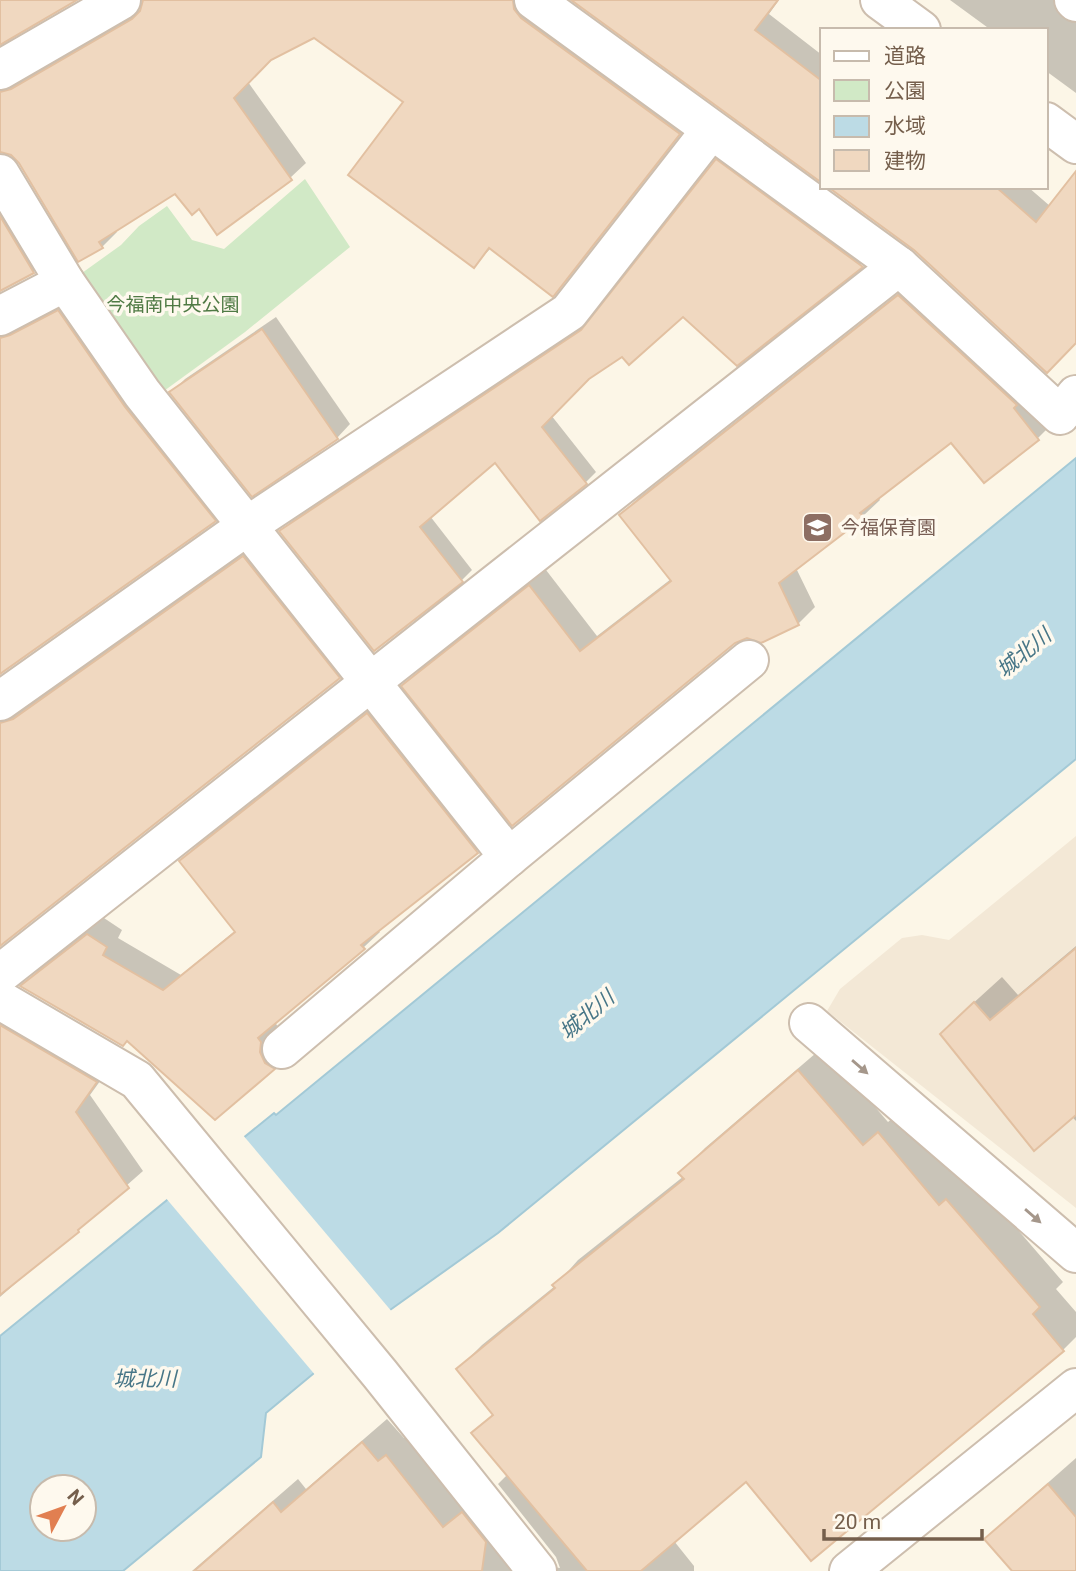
<svg xmlns="http://www.w3.org/2000/svg" width="1076" height="1571" viewBox="0 0 1076 1571" font-family="Roboto,'Noto Sans JP',sans-serif">
	<rect width="100%" height="100%" fill="#fcf6e7"/>
	<path fill="#f3e8d6" d="M1076 836V1208L827 1011 840 989 902 938 922 935 949 940Z"/>
	<path fill="#d1e9c6" d="M305 179 350 247 245 332 157 396 75 278 121 245 139 226 167 206 192 240 224 249Z"/>
	<path fill="#bcdbe5" stroke="#a3c9d6" stroke-width="2" fill-rule="evenodd" d="M1076 458V759L498 1233 390 1310 266 1413 261 1457 123 1571H0V1336L274 1113 276 1115ZM42 1487H84V1529H42Z"/>
	<path fill="#fcf6e7" d="M242 1134 393 1313 316 1376 165 1197Z"/>
	<g fill="#0003">
		<path d="M144 0H534L694 118 568 279 553 294 491 248 474 266 406 101 315 36 271 58 248 82 306 163 290 178 199 207 176 191 115 229 117 232 102 247 12 154 0 150V70L27 75 143 8Z"/>
		<path d="M574 0H779L769 14 822 55V181Z"/>
		<path d="M950 0H1076V93L1046 71V30H991Z"/>
		<path d="M728 150 872 255 737 364 683 315 588 377 551 415 596 472 585 483 495 460 430 516 472 570 462 580 281 531 292 521 589 323Z"/>
		<path d="M0 176 48 257 33 272 0 289Z"/>
		<path d="M1076 177V342L913 247 831 187H1028L1050 206Z"/>
		<path d="M916 279 1055 421 1038 438 984 480 951 441 878 497 880 500 863 516 796 568 815 607 798 624 746 636 404 686 420 669 546 570 597 636 671 579 621 515 638 498Z"/>
		<path d="M74 296 230 505 215 520 0 672V316Z"/>
		<path d="M276 317 350 424 337 438 252 494 172 392 185 379Z"/>
		<path d="M259 542 354 662 339 677 0 945V701L19 708 30 704Z"/>
		<path d="M384 698 493 835 476 851 378 930 380 932 363 948 274 1022 277 1025 276 1035 289 1052 273 1068 127 1040 23 986 38 970 104 918 122 930 118 938 181 975 236 930 181 861 197 845Z"/>
		<path d="M1076 946V1121L969 1007 1002 977 1018 995Z"/>
		<path d="M0 1000 111 1066 90 1095 143 1171 0 1297Z"/>
		<path d="M823 1047 888 1122 904 1109 971 1176 1063 1282 1056 1289 1076 1312V1337L1063 1350 747 1479 674 1541 694 1566V1571H192L298 1479 306 1489 387 1419 404 1438 411 1432 553 1567 560 1568 556 1557 498 1484 508 1474 473 1433 494 1413 458 1369 482 1345 555 1286 578 1260 684 1176 681 1173 705 1148Z"/>
		<path d="M1076 1458V1571H1014L987 1540 1017 1510Z"/>
	</g>
	<g fill="#f0d8c0" stroke="#e2c0a1" stroke-width="2">
		<path d="M0 0H77L0 45Z"/>
		<path d="M143 0H513L514 9 521 18 680 134 553 297 489 248 474 268 348 175 403 102 314 38 271 60 234 98 292 180 217 235 199 209 192 215 175 194 99 242 103 248 78 262 19 163 11 155 0 152V92L11 89 132 19 140 11Z"/>
		<path d="M571 0H778L755 30 822 81V183Z"/>
		<path d="M716 159 863 267 737 366 683 317 629 365 622 357 589 379 542 427 587 484 540 521 495 463 420 527 463 582 374 651 279 531 581 330Z"/>
		<path d="M1076 171V343L1047 373 914 250 828 187H996L1036 222Z"/>
		<path d="M0 216 34 273 0 291Z"/>
		<path d="M898 295 1017 405 1014 408 1039 440 984 483 951 443 860 513 865 517 779 583 799 625 761 643 747 638 735 643 512 826 401 686 529 585 580 651 671 581 619 515Z"/>
		<path d="M58 310 125 407 216 521 0 674V338L10 335Z"/>
		<path d="M262 329 338 439 252 497 169 392Z"/>
		<path d="M243 556 340 678 0 946V723L13 719Z"/>
		<path d="M367 713 478 853 361 945 365 949 258 1038 261 1042 260 1052 265 1063 275 1069 215 1120 127 1041 123 1046 20 986 87 934 107 947 103 955 163 990 235 932 179 861Z"/>
		<path d="M1076 948V1115L1034 1151 940 1034 974 1002 990 1020Z"/>
		<path d="M0 1025 97 1082 76 1112 129 1188 78 1230 79 1232 0 1295Z"/>
		<path d="M798 1070 863 1145 878 1132 939 1205 946 1199 1040 1307 1033 1314 1064 1351 811 1561 746 1482 641 1571H587L471 1433 493 1415 456 1369 555 1288 552 1285 684 1179 678 1173Z"/>
		<path d="M362 1442 378 1461 386 1455 443 1527 462 1512 486 1542 482 1571H194L273 1502 281 1512Z"/>
		<path d="M1048 1484 1076 1517V1571H1012L984 1539Z"/>
	</g>
	<g fill="none" stroke-linecap="round" stroke-linejoin="round">
		<defs>
			<g id="minor">
				<path d="M534 0 899 266 1060 415 1076 395"/>
				<path d="M1074 0 1076 2"/>
				<path d="M0 70 121 0"/>
				<path d="M0 174 65 282 142 393 509 857"/>
				<path d="M0 316 65 282"/>
				<path d="M0 701 247 526 569 312 711 130"/>
				<path d="M0 974 899 266"/>
				<path d="M0 1000 137 1080 380 1374 537 1571"/>
				<path d="M809 1023 1076 1253"/>
				<path d="M282 1049 509 857 749 660"/>
				<path d="M849 1571 1076 1388"/>
			</g>
			<g id="tertiary">
				<path d="M880 0 921 30"/>
				<path d="M1046 122 1076 144"/>
			</g>
		</defs>
		<use href="#minor" stroke="#cdbeae" stroke-width="42"/>
		<use href="#tertiary" stroke="#cdbeae" stroke-width="42"/>
		<use href="#minor" stroke="#fff" stroke-width="38"/>
		<use href="#tertiary" stroke="#fff" stroke-width="38"/>
	</g>
	<defs><path id="oneway-solid" d="M-6-.8H1V-3.2L6.5 0L1 3.2V.8H-6Z" transform="scale(1.75)"/></defs>
	<g fill="#a5978b">
		<use href="#oneway-solid" transform="translate(860 1067) rotate(41)"/>
		<use href="#oneway-solid" transform="translate(1033 1216) rotate(41)"/>
	</g>
	<defs>
		<symbol id="school-square" viewBox="-11 -11 22 22"><rect x="-9" y="-9" width="18" height="18" rx="4" fill="#8d6e63" stroke="#fef9ee"/><path d="M0-5L7-2L0 1L-7-2ZM-4 1L0 2.5L4 1V4Q0 6-4 4Z" fill="#fff"/></symbol>
	</defs>
	<g fill-rule="evenodd">
		<use href="#school-square" x="800" y="510" width="35" height="35"/>
	</g>
	<g text-anchor="middle" stroke-width="7" stroke-linejoin="round" paint-order="stroke">
		<g font-size="19" fill="#4f7a44" stroke="#fef9ee">
			<text x="173" y="311">今福南中央公園</text>
		</g>
		<g font-size="19" fill="#785e54" stroke="#fef9ee" text-anchor="start">
			<text x="841" y="534">今福保育園</text>
		</g>
		<g font-size="21" font-style="italic" fill="#477687" stroke="#fef9ee">
			<text transform="translate(1024 653) rotate(-40)" y="7">城北川</text>
			<text transform="translate(587 1015) rotate(-40)" y="7">城北川</text>
			<text x="145" y="1386">城北川</text>
		</g>
	</g>
	<rect x="820" y="28" width="228" height="161" fill="#fef9ee" stroke="#c7bbad" stroke-width="2"/>
	<rect x="834" y="51" width="35" height="10" fill="#ffffff" stroke="#c7bbad" stroke-width="2"/>
	<text x="884" y="63" font-size="21" fill="#755f4c">道路</text>
	<rect x="834" y="80" width="35" height="21" fill="#d1e9c6" stroke="#c7bbad" stroke-width="2"/>
	<text x="884" y="98" font-size="21" fill="#755f4c">公園</text>
	<rect x="834" y="116" width="35" height="21" fill="#bcdbe5" stroke="#c7bbad" stroke-width="2"/>
	<text x="884" y="133" font-size="21" fill="#755f4c">水域</text>
	<rect x="834" y="150" width="35" height="21" fill="#f0d8c0" stroke="#c7bbad" stroke-width="2"/>
	<text x="884" y="168" font-size="21" fill="#755f4c">建物</text>
	<g transform="translate(63 1508) rotate(49)"><circle r="33" fill="#fef9ee" stroke="#c7bbad" stroke-width="2"/>
	<path d="M0-5L12 26L0 18L-12 26Z" fill="#e17f51"/>
	<text y="-10" font-size="19" font-weight="bold" text-anchor="middle" fill="#755f4c">N</text>
	</g>
	<path d="M824 1529v10h158v-10" fill="none" stroke="#755f4c" stroke-width="3.5"/>
	<text x="834" y="1529" font-size="21" fill="#755f4c" stroke="#fef9ee" stroke-width="5" paint-order="stroke">20 m</text>
</svg>
